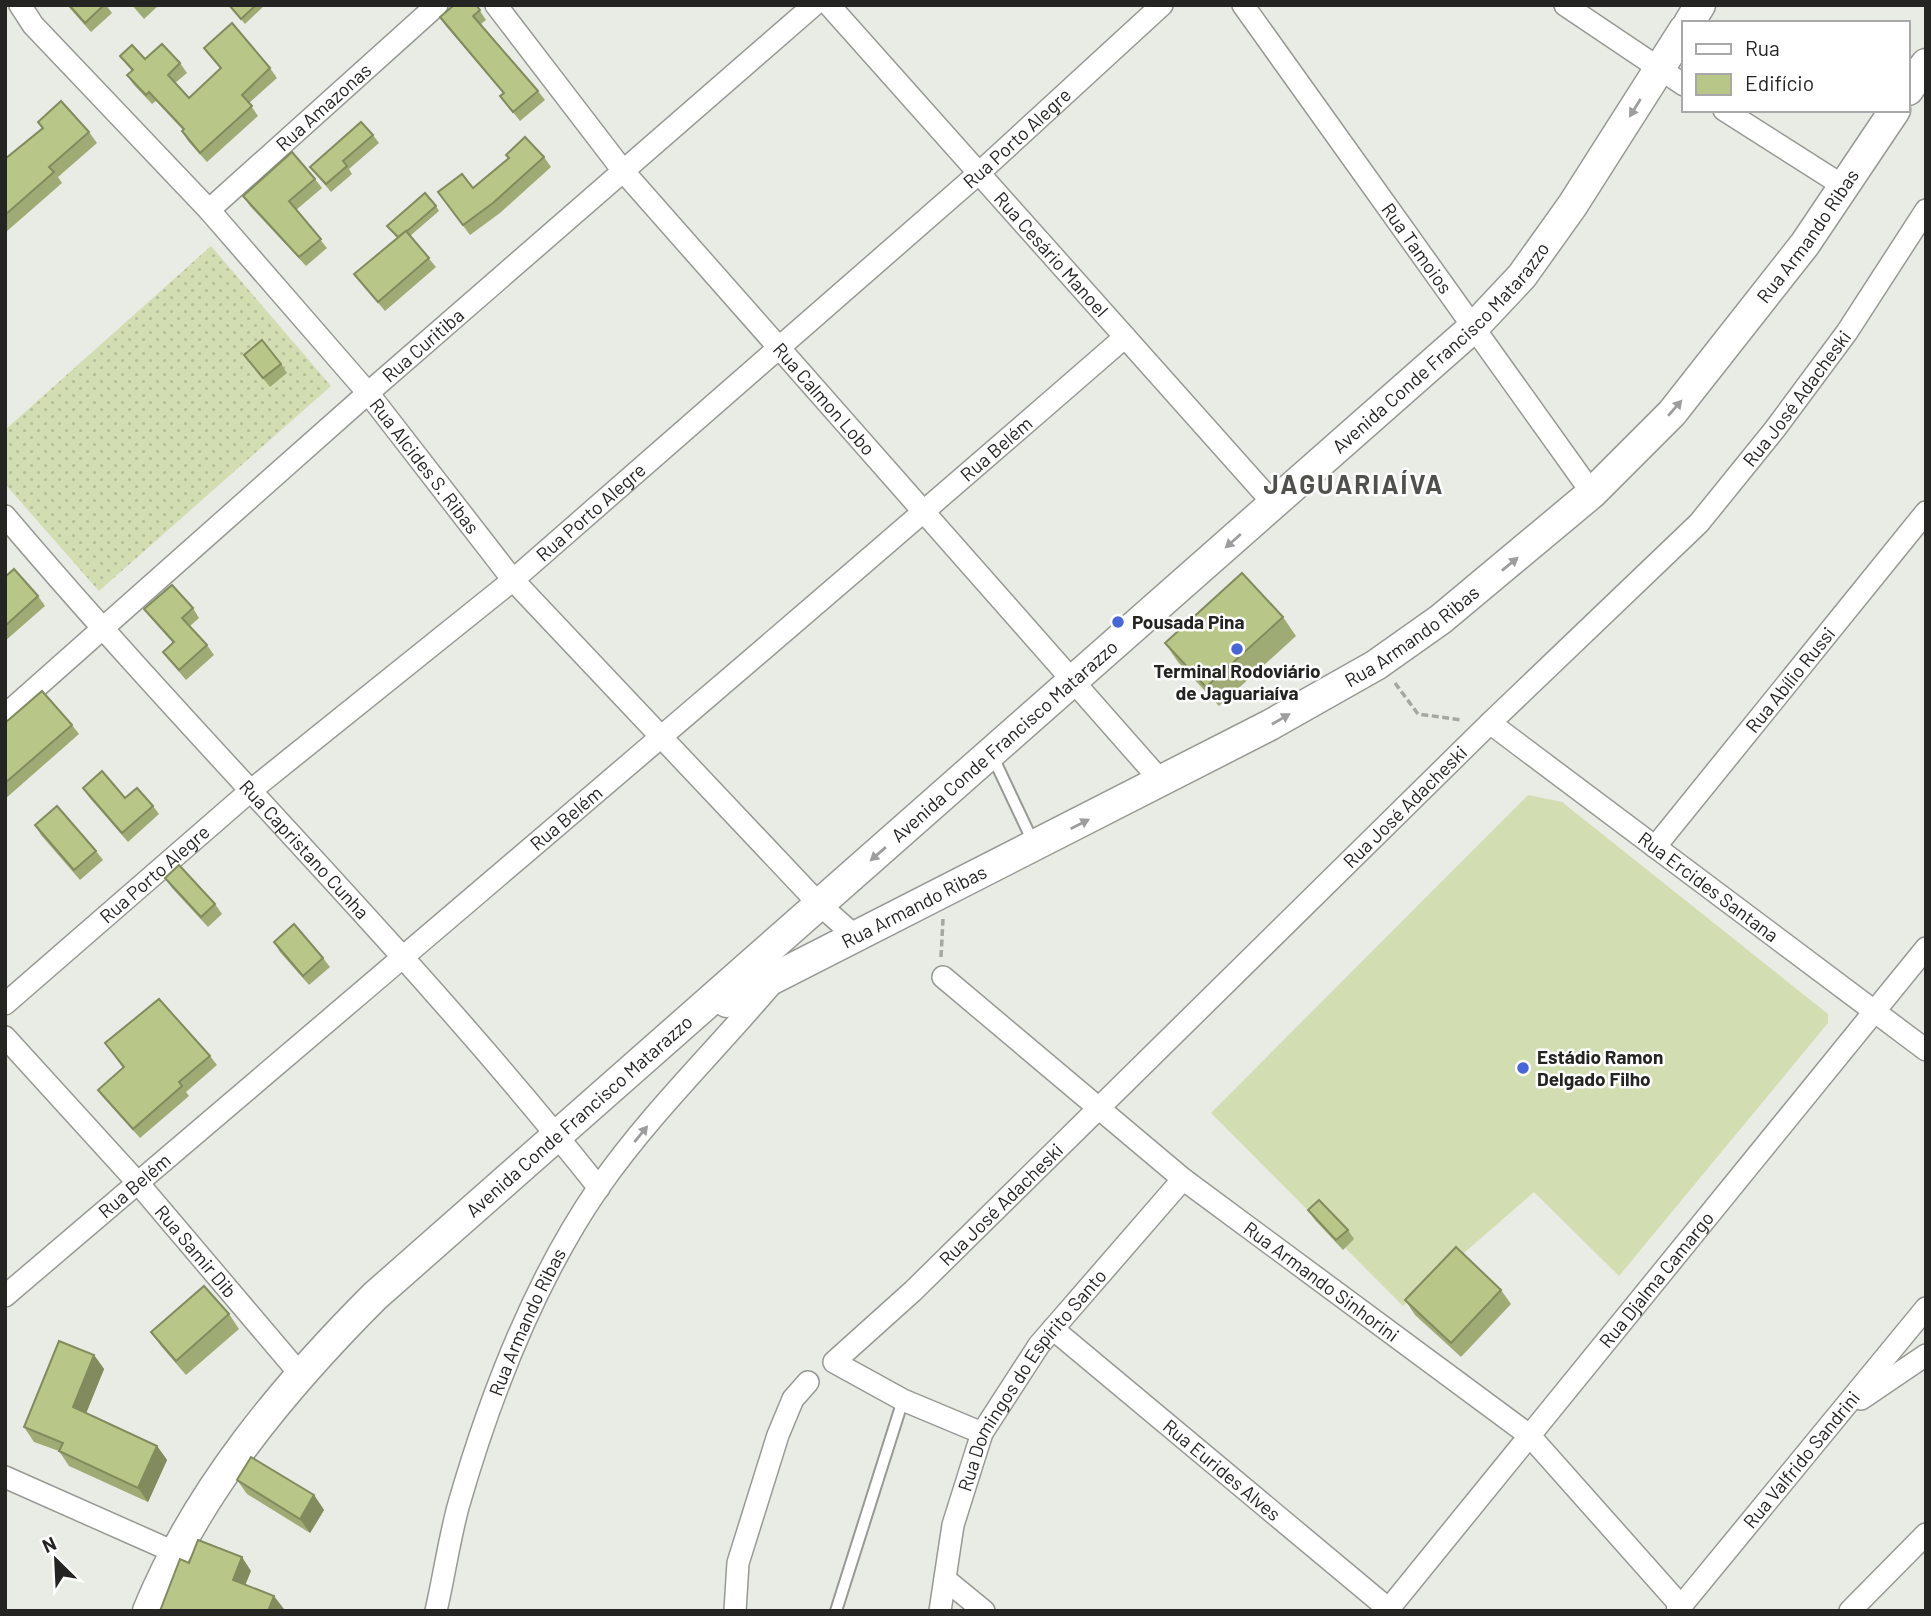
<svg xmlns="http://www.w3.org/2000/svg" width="1931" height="1616" viewBox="0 0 1931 1616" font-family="Barlow,sans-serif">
	<defs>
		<pattern id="grass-dots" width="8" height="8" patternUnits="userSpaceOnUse" patternTransform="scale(1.75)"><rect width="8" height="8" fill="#d2ddb1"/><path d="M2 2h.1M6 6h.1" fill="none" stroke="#b4be98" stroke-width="1.8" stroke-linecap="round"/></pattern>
	</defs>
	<rect width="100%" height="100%" fill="#e9ebe5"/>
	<path fill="url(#grass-dots)" d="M211 246 331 386 99 591 5 484V430Z"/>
	<path fill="#d2ddb1" d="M1528 795 1562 802 1828 1014V1023L1619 1276 1534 1192 1403 1306 1211 1113Z"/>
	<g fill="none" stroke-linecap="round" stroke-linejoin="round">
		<defs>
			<g id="lane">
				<path d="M992 755 1034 844"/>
				<path d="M836 1611 903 1400"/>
			</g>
			<g id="street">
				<path id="s1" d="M20 5 33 25 209 210 368 393 513 580 820 905 856 937"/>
				<path id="s2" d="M496 5 624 172 1162 782"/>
				<path id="s3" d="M829 5 1274 504"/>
				<path id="s4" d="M1243 5 1592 493"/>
				<path d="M1565 5 1684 85"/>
				<path d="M1724 110 1845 187"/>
				<path id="s5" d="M209 210 437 5"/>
				<path id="s6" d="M5 516C198 744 413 953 599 1188"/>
				<path id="s7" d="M5 715 368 393 814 5"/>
				<path id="s8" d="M1490 723 1926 1050"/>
				<path id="s9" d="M1655 847 1926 512"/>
				<path id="s10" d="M943 977 1183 1179 1529 1435 1681 1606"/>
				<path id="s11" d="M5 1004 249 792 513 580 979 173 1162 5"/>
				<path id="s12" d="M5 1037 138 1183 300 1374"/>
				<path id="s13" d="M5 1296C379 977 754 660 1125 337"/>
				<path id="s14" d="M1053 1329 1391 1611"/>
				<path d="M1861 1399 1926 1355"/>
				<path id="s15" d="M982 1433 903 1400 834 1362 913 1291 1490 723 1699 523 1775 429 1847 332 1926 210"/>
				<path d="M5 1477 174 1552"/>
				<path d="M945 1579 984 1611"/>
				<path id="s16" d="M436 1611C444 1576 449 1541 458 1507 489 1399 535 1280 599 1187 649 1115 714 1052 771 985"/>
				<path d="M735 1611 738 1563 778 1435 793 1399 808 1382"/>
				<path id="s17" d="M940 1611 953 1525 982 1433 1039 1345 1183 1179"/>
				<path id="s18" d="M1387 1611 1926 948"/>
				<path id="s19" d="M1677 1611 1926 1308"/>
				<path d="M1850 1611 1926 1534"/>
			</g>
			<g id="secondary">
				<path d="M1689 23 1700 5"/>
				<path d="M1908 90 1926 64"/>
				<path id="s20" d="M727 1002 1270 725 1376 665 1441 619 1592 493 1672 413 1805 244 1895 110"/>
				<path id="s21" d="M148 1611C197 1491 285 1386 375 1296L1475 326 1522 276 1572 206 1684 30"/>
			</g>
		</defs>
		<use href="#lane" stroke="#979994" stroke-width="14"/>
		<use href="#street" stroke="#979994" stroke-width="24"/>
		<use href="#secondary" stroke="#979994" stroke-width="33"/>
		<g stroke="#a5a7a2" stroke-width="3.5" stroke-dasharray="7 3.5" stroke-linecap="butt">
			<path d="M1395 683 1418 714 1462 720"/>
			<path d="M941 957 943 919"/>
		</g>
		<use href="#lane" stroke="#fff" stroke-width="10"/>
		<use href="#street" stroke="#fff" stroke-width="21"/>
		<use href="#secondary" stroke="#fff" stroke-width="30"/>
	</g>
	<g fill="#9eab74">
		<path d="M67 5H106L112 13 91 32Z"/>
		<path d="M132 5H159L144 19Z"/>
		<path d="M229 5H265L245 24Z"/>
		<path d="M476 5 486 20 481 24 538 91 545 100 520 121 500 96 503 93 446 26 440 17Z"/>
		<path d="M204 48 270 68 277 78 249 103 258 116 207 162 188 141 182 131 183 130 156 101 152 104 134 85 127 75 132 71 120 56 180 63 187 73 175 83 189 98 220 68Z"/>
		<path d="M38 122 89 132 97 143 58 177 62 183 6 232 5 159 42 129Z"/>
		<path d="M373 135 379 143 349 169 352 174 331 192 310 167Z"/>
		<path d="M544 157 551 167 500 213 470 235 438 192 473 188Z"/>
		<path d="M315 179 322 188 296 210 327 248 306 266 250 206 243 196Z"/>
		<path d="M436 206 439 211 410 236 436 267 385 311 354 274 397 238 387 226Z"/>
		<path d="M244 355 281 364 287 373 270 387Z"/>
		<path d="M5 577 38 596 45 606 5 641Z"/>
		<path d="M193 608 199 618 190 626 207 645 214 655 186 680 170 661 163 652 173 643 151 618 144 609Z"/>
		<path d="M1283 617 1296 636 1219 706 1178 662 1165 643Z"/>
		<path d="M5 723 72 725 79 734 5 799Z"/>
		<path d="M83 788 125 798 153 806 159 814 128 842 89 797Z"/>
		<path d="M35 825 96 851 103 860 80 880 41 835Z"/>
		<path d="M165 878 215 904 222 914 208 927 172 888Z"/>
		<path d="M274 942 323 958 330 967 309 985 280 952Z"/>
		<path d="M105 1043 210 1056 217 1065 186 1092 189 1096 140 1138 105 1099 98 1090 123 1068Z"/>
		<path d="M1308 1210 1348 1230 1354 1239 1343 1250 1315 1220Z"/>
		<path d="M1501 1290 1511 1304 1461 1357 1415 1315 1405 1300Z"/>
		<path d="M229 1314 239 1329 186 1375 161 1346 151 1332Z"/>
		<path d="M94 1355 104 1369 86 1413 157 1446 167 1460 148 1502 69 1466 59 1451 34 1442 24 1427Z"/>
		<path d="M237 1480 314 1495 324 1510 310 1533 247 1494Z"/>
	</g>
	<g fill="#818b5e">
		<path d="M94 1355 104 1369 83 1421 73 1407Z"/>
		<path d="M157 1446 167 1460 148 1502 138 1488Z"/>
		<path d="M314 1495 324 1510 310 1533 300 1519Z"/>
		<path d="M242 1557 251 1571 242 1593 233 1580Z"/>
		<path d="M274 1596 284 1609 283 1611H268Z"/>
	</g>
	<g fill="#b8c787" stroke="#818b5e" stroke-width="2">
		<path d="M69 5H104L85 23Z"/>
		<path d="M229 5H256L241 19Z"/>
		<path d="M454 5H476L480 10 473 16 538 91 513 112 500 96 504 93 440 17Z"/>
		<path d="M232 23 270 68 242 95 252 106 200 153 182 131 184 129 149 92 146 95 127 75 133 70 120 56 132 45 145 59 162 44 180 63 168 75 189 98 221 68 204 48Z"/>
		<path d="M61 101 89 132 49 167 54 172 5 215V159L43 128 38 122Z"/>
		<path d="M361 122 373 135 343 161 347 166 326 184 310 167Z"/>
		<path d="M525 137 544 157 493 203 463 225 438 192 462 174 473 188 509 158 506 155Z"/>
		<path d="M292 152 315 179 289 201 321 239 299 257 243 196Z"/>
		<path d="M425 193 436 206 406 232V231L398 237 387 226Z"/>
		<path d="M406 231 429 258 378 302 354 274Z"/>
		<path d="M262 340 281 364 263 378 244 355Z"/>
		<path d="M14 569 38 596 5 626V577Z"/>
		<path d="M1242 573 1283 617 1206 687 1165 643Z"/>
		<path d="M172 585 193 608 182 618 207 645 179 670 163 652 174 642 144 609Z"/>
		<path d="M42 691 72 725 5 783V723Z"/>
		<path d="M102 771 125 798 137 788 153 806 122 833 83 788Z"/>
		<path d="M57 806 96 851 74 870 35 825Z"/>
		<path d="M179 865 215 904 201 917 165 878Z"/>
		<path d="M294 924 323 958 303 976 274 942Z"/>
		<path d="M159 999 210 1056 179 1082 182 1086 133 1129 98 1090 124 1067 105 1043Z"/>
		<path d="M1319 1200 1348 1230 1336 1240 1308 1210Z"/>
		<path d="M1456 1247 1501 1290 1451 1343 1405 1300Z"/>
		<path d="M204 1286 229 1314 176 1361 151 1332Z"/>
		<path d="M59 1341 94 1355 73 1407 157 1446 138 1488 59 1451 63 1443 24 1427Z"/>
		<path d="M251 1457 314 1495 300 1519 237 1480Z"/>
		<path d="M198 1540 242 1557 233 1580 274 1596 268 1611H160L180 1559 189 1563Z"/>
	</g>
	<defs><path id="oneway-solid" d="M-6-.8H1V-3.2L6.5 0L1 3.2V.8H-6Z" transform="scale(1.75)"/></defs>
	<g fill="#9c9d9c">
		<use href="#oneway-solid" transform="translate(1635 108) rotate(122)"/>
		<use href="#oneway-solid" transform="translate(1675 408) rotate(-49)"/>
		<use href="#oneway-solid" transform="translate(1233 541) rotate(138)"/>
		<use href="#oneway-solid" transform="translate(1510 564) rotate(-39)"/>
		<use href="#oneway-solid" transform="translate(1281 719) rotate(-30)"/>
		<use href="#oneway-solid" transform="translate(1080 824) rotate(-27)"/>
		<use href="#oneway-solid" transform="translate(878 854) rotate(139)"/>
		<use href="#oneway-solid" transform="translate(641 1134) rotate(-51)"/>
	</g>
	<g fill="#4866da" stroke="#fff" stroke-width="2.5">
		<circle cx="1118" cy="622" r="7"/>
		<circle cx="1237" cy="649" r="7"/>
		<circle cx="1523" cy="1068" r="7"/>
	</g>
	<g text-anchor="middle" stroke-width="5" stroke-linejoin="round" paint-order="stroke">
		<g font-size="19" fill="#242523" stroke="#fff">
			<text dy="7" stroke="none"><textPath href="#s5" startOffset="154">Rua Amazonas</textPath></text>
			<text dy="7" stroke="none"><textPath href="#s11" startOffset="1332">Rua Porto Alegre</textPath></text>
			<text dy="7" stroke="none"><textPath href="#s20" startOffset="1344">Rua Armando Ribas</textPath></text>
			<text dy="7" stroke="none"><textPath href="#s4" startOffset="299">Rua Tamoios</textPath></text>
			<text dy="7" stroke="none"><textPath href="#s3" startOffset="334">Rua Cesário Manoel</textPath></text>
			<text dy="7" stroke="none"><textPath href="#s7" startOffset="558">Rua Curitiba</textPath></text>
			<text dy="7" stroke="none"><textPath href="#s21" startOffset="1818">Avenida Conde Francisco Matarazzo</textPath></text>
			<text dy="7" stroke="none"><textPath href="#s2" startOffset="513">Rua Calmon Lobo</textPath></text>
			<text dy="7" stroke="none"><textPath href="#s15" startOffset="1528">Rua José Adacheski</textPath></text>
			<text dy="7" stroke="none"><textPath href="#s13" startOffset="1304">Rua Belém</textPath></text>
			<text dy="7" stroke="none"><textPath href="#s1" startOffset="614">Rua Alcides S. Ribas</textPath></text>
			<text dy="7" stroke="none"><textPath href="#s11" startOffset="765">Rua Porto Alegre</textPath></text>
			<text dy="7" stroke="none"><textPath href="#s20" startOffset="777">Rua Armando Ribas</textPath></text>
			<text dy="7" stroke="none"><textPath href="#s9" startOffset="215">Rua Abílio Russi</textPath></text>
			<text dy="7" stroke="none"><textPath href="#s21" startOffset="1230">Avenida Conde Francisco Matarazzo</textPath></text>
			<text dy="7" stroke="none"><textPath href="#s15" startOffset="961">Rua José Adacheski</textPath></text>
			<text dy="7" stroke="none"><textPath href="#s13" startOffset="737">Rua Belém</textPath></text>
			<text dy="7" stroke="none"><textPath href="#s6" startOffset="448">Rua Capristano Cunha</textPath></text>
			<text dy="7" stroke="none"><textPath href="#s11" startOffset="198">Rua Porto Alegre</textPath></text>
			<text dy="7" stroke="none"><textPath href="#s8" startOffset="273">Rua Ercides Santana</textPath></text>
			<text dy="7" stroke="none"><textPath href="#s20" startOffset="210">Rua Armando Ribas</textPath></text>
			<text dy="7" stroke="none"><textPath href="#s21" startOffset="663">Avenida Conde Francisco Matarazzo</textPath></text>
			<text dy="7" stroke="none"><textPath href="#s13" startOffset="170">Rua Belém</textPath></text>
			<text dy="7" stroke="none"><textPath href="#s15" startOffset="394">Rua José Adacheski</textPath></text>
			<text dy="7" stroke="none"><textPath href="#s12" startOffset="287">Rua Samir Dib</textPath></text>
			<text dy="7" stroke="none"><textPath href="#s18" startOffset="427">Rua Djalma Camargo</textPath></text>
			<text dy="7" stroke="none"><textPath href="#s10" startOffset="486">Rua Armando Sinhorini</textPath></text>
			<text dy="7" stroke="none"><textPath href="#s16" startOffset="304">Rua Armando Ribas</textPath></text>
			<text dy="7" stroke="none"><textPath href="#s17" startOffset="254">Rua Domingos do Espírito Santo</textPath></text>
			<text dy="7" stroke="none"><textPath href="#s19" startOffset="196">Rua Valfrido Sandrini</textPath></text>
			<text dy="7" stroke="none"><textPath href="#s14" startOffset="220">Rua Eurides Alves</textPath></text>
		</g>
		<g font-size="19" font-weight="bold" fill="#242523" stroke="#fff" text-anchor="start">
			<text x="1132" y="629">Pousada Pina</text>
			<text x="1237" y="678" text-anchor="middle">Terminal Rodoviário<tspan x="1237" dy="22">de Jaguariaíva</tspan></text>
			<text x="1537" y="1064">Estádio Ramon<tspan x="1537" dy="22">Delgado Filho</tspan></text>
		</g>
		<g font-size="26" font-weight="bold" letter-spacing="2" fill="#50514c" stroke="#fff">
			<text x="1354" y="494">JAGUARIAÍVA</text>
		</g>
	</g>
	<rect width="1931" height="1616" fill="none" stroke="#242523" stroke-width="14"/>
	<rect x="1682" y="21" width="228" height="91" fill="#ffffff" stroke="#a7a8a7" stroke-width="2"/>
	<rect x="1696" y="44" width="35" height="10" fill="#ffffff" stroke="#a7a8a7" stroke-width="2"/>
	<text x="1745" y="56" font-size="21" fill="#242523">Rua</text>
	<rect x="1696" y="74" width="35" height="21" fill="#b8c787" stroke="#a7a8a7" stroke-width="2"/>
	<text x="1745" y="91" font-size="21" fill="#242523">Edifício</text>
	<g transform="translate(56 1560) rotate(336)" stroke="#ffffff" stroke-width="5" paint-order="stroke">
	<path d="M0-5L12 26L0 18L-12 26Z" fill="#242523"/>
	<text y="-10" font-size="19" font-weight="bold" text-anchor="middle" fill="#242523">N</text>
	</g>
</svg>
